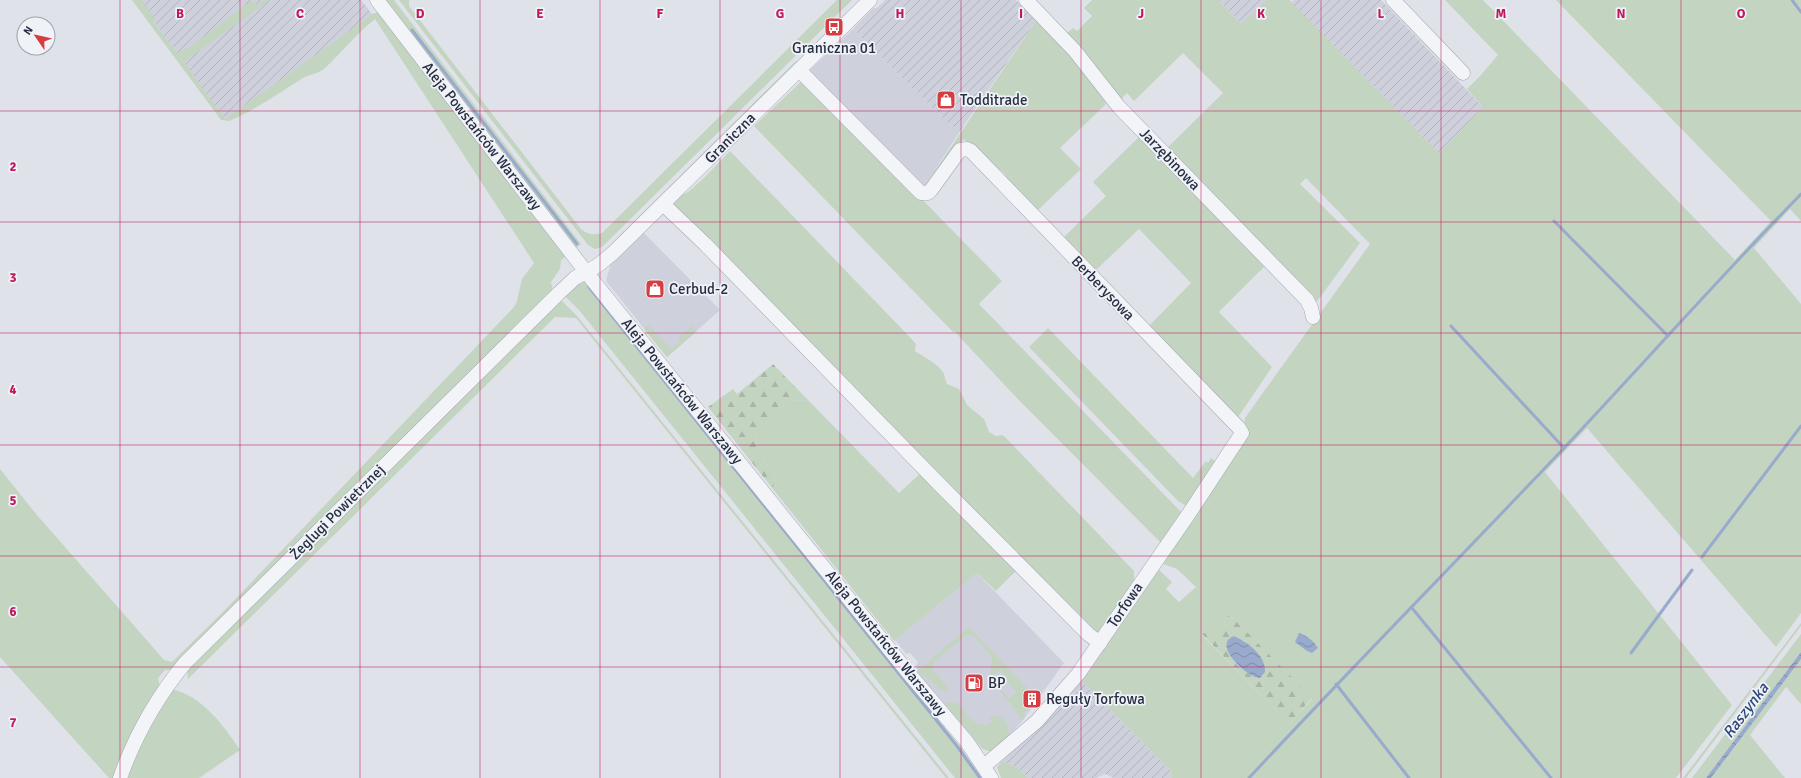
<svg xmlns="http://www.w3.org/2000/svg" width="1801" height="778" viewBox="0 0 1801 778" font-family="Signika,sans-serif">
	<defs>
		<pattern id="industrial-furrows" width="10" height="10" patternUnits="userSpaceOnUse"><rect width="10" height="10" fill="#ced1dc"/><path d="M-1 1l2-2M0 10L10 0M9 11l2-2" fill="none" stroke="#b1b4be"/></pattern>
		<pattern id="forest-firs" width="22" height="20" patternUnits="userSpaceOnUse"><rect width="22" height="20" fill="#c3d4c0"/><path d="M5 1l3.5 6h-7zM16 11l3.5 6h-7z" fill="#a8b6a6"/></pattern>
		<pattern id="water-waves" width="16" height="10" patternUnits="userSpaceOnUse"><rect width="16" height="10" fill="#99abcc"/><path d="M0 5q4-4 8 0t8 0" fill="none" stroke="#7d8ca7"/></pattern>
	</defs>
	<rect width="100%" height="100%" fill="#e0e2ea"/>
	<g fill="#ced1dc">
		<path d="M853 29 949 124 960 131 924 187 809 71Z"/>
		<path d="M644 233 720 310 667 357 606 281 611 262Z"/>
		<path d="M977 573 1064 663 1023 720 996 750 993 752 982 749 915 672 918 669 916 666 918 662 910 653 906 654 895 640Z"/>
	</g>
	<g fill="url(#industrial-furrows)">
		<path d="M138 0H361L372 14 334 43 225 119Z"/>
		<path d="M885 0H1016L1036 21 960 131 949 124 853 29 873 8H877Z"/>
		<path d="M1218 0H1289L1291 2 1294 0H1381L1483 107 1439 153 1298 10 1262 46Z"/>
		<path d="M1079 678 1171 771 1172 778H1114L1105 774 1096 778H1028L1019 769 1002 761Z"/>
	</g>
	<g fill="#c3d4c0" fill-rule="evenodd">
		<path d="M132 0H142L155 19 153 21 177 53 191 46 249 2 252 1 257 5 264 0H270L184 62 225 119 334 42 372 14 379 12 567 256 561 260 560 269 551 282 553 290 171 670H165L158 678 160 687 116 778H109L0 657V469L36 514 144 637 164 660 172 662 223 612 514 307 517 301 522 279 534 263 375 19C356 34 342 52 325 68 319 74 310 74 303 78 279 93 255 110 229 121L221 120Z"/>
		<path d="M384 0H394L581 244 576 248Z"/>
		<path d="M399 0H409V6L581 229C588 235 594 235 602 233L837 0H852L602 247 595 249 588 245Z"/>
		<path d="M1092 0H1218L1241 24 1267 0H1289L1439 153 1483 107 1467 89 1481 75 1498 55 1445 0H1483L1735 260 1771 221 1556 0H1801V221L1790 209 1754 248 1801 304V613L1776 647 1587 428 1545 472 1732 705 1676 778H1172L1171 771 1079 678 1154 570H1159L1172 582 1166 589 1179 602 1196 587 1177 569 1163 564 1161 560 1249 433 1244 427 1245 418 1252 408 1370 244 1306 178 1300 184 1360 243 1315 304 1167 148 1223 93 1183 53 1134 101 1127 93 1120 100 1091 60 1066 34 1073 28 1077 31 1092 16 1084 8ZM1229 614 1312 699 1289 724 1201 634C1217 633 1221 627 1229 614Z"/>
		<path d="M1036 21 1044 30 1053 34 1092 79 1106 104 1060 148 1081 169 1038 210 1015 187 1003 172 988 163 964 139 948 161 926 188 924 187Z"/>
		<path d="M797 60 792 71 609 250 606 249Z"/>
		<path d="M804 79 1002 281 979 304 1184 515 1161 543 1014 395 954 331 953 332 754 126Z"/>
		<path d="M1139 137 1234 232 1264 267 1219 312 1272 367 1236 420 1148 327 1191 283 1139 229 1096 270 1064 237 1106 196 1093 182Z"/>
		<path d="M730 151 902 329 916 344 915 351C924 357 937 363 943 372 945 375 945 380 947 384L959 389 967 405 984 419 989 432 996 436 1002 435 1005 437 1134 571V584L1102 632 1095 634 670 208 678 197 688 192 703 179Z"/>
		<path d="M584 280 587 282 961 748 982 778H955L579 310 564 295Z"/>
		<path d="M560 299 577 316 949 778H946L576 318 555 317 188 679 187 668Z"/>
		<path d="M649 325 671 349 681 341 678 338 692 326 697 331 667 357 644 329Z"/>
		<path d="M1048 328 1193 478 1206 461 1208 463 1211 458 1217 463 1188 507 1178 501 1029 347Z"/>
		<path d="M792 400 809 401 899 493 922 472 1019 568 996 591 977 573 894 641 773 489 775 477 757 451 756 435 775 413Z"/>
		<path d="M1801 623V626L1686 778H1683Z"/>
		<path d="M969 627 1033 694 1029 700 1032 702 1036 697 1038 699 1034 705 1031 704 1023 714 1025 716 1023 720 993 682 994 681 1009 699 1016 693 1000 670 990 678 992 657 973 635H966L936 660 932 665 933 669 950 691 941 690 930 680 917 671Z"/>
		<path d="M1801 634V652L1706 778H1692Z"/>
		<path d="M1801 659V704L1786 687 1750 735 1785 778H1711Z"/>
		<path d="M170 689C201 694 224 726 240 750L199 778H124L137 748Z"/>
		<path d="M947 702 957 703 967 713 965 715 967 718 969 717 977 724 983 723 985 727 992 722 989 718C1003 710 1010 726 1009 738L993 751H988L982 747 946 705Z"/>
		<path d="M1002 761 1019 769 1028 778H1001L997 767Z"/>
	</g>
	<g fill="url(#forest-firs)" fill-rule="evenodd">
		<path d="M773 364 809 401 792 400 775 413 756 435 757 451 775 477 773 489 708 407 733 389 737 394Z"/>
		<path d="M1229 614 1312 698 1289 724 1201 633C1216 635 1222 625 1229 614ZM1234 636 1244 641 1264 663 1251 675 1237 665 1229 654Z"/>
	</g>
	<g fill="url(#water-waves)">
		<path d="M1299 633C1306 635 1314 641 1318 648L1312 653 1307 651 1295 642Z"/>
		<path d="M1234 636C1247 642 1266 655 1265 672L1260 678C1247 678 1211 644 1234 636Z"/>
		<path d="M1801 652V659L1711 778H1706Z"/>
	</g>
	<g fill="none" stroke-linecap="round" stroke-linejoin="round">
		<g stroke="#99abcc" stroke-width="3">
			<path d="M1792 0 1801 12"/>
			<path d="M412 30 577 244"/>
			<path d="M1554 221 1668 336"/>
			<path d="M589 287 957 746 980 778"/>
			<path d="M1451 326 1564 448"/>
			<path d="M1702 557 1801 426"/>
			<path d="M1412 608 1551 778"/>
			<path d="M1631 653 1692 570"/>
			<path d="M1336 684 1409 778"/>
			<path d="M1249 778C1352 667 1459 559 1564 448 1643 364 1720 277 1801 194"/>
		</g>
		<defs>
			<g id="minor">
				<path d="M377 0 586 272 911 676 967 742 991 778"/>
				<path d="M1026 0 1075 51 1119 107 1307 300 1311 308 1313 317"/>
				<path d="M1393 0 1463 73"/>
				<path d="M799 70 921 193H928L931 190 960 150 967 149 971 151 1239 428 1242 433 1188 515 1078 674 1037 721 984 766"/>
				<path d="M663 204 705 244 939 484 1088 634 1100 643"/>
				<path d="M120 778C135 736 157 697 185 663L559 293 575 278 597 266 613 253 870 0"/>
			</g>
		</defs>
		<use href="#minor" stroke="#a5a8b4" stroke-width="15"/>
		<use href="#minor" stroke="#f3f4f8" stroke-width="14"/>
	</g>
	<path fill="none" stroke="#c2185b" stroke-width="1" stroke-opacity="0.55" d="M120 0V778M240 0V778M360 0V778M480 0V778M600 0V778M720 0V778M840 0V778M961 0V778M1081 0V778M1201 0V778M1321 0V778M1441 0V778M1561 0V778M1681 0V778M0 111H1801M0 222H1801M0 333H1801M0 445H1801M0 556H1801M0 667H1801"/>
	<defs>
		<symbol id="bus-square" viewBox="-11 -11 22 22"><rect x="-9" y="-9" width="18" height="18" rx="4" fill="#d63d42" stroke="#eff2f7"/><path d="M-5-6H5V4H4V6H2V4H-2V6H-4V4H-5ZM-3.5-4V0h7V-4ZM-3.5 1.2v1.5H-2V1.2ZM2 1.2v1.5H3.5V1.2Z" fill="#fff"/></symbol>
		<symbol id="shop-square" viewBox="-11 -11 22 22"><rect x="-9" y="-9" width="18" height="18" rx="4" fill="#d63d42" stroke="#eff2f7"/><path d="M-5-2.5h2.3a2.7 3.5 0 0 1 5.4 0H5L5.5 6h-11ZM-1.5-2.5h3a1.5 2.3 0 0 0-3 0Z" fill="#fff"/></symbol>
		<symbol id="fuel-square" viewBox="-11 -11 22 22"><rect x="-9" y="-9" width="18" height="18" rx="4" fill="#d63d42" stroke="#eff2f7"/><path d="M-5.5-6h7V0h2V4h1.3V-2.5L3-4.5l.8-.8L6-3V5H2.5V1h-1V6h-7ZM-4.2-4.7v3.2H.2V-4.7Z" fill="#fff"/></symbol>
		<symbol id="building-square" viewBox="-11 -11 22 22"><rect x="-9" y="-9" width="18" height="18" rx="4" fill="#d63d42" stroke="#eff2f7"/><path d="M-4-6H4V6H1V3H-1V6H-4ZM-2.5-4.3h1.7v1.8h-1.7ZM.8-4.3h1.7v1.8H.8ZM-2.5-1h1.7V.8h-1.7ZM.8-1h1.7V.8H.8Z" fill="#fff"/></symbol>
	</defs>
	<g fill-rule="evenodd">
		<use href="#bus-square" x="823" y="16" width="22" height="22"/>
		<use href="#shop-square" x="935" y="89" width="22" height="22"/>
		<use href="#shop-square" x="644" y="278" width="22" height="22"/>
		<use href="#fuel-square" x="963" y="672" width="22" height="22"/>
		<use href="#building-square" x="1021" y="688" width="22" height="22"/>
	</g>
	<g text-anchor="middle" stroke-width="3.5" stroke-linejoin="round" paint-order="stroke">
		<g font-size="15" fill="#272e42" stroke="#eff2f7" text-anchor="start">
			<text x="834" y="53" text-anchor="middle">Graniczna 01</text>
			<text x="960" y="105">Todditrade</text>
			<text x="669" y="294">Cerbud-2</text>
			<text x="988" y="688">BP</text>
			<text x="1046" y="704">Reguły Torfowa</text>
		</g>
		<g font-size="15" fill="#272e42" stroke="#eff2f7">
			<text transform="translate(482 136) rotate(52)" y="5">Aleja Powstańców Warszawy</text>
			<text transform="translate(730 138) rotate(-45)" y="5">Graniczna</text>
			<text transform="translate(1170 159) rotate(46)" y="5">Jarzębinowa</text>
			<text transform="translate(1103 288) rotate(46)" y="5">Berberysowa</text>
			<text transform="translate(682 391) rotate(51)" y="5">Aleja Powstańców Warszawy</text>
			<text transform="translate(337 512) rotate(-45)" y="5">Żeglugi Powietrznej</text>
			<text transform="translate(1125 605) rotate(-56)" y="5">Torfowa</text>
			<text transform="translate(886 643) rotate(51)" y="5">Aleja Powstańców Warszawy</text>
		</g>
		<g font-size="16" font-style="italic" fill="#2f4778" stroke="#eff2f7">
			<text transform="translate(1745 710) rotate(-53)" y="6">Raszynka</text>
		</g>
	</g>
	<g font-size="13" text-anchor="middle" font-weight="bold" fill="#c2185b" stroke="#eff2f7" stroke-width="3.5" stroke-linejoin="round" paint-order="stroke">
		<text x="180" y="18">B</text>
		<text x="300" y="18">C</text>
		<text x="420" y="18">D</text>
		<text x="540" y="18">E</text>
		<text x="660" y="18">F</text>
		<text x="780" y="18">G</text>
		<text x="900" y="18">H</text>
		<text x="1021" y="18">I</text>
		<text x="1141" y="18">J</text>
		<text x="1261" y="18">K</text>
		<text x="1381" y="18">L</text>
		<text x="1501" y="18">M</text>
		<text x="1621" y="18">N</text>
		<text x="1741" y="18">O</text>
		<text x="13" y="171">2</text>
		<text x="13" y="282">3</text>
		<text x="13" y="394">4</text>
		<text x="13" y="505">5</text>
		<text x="13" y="616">6</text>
		<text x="13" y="727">7</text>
	</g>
	<g transform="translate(36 36) rotate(304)"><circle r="19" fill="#eff2f7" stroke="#9fa4af"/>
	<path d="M0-3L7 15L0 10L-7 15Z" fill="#d63d42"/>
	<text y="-6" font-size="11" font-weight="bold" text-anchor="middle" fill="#272e42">N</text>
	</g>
</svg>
